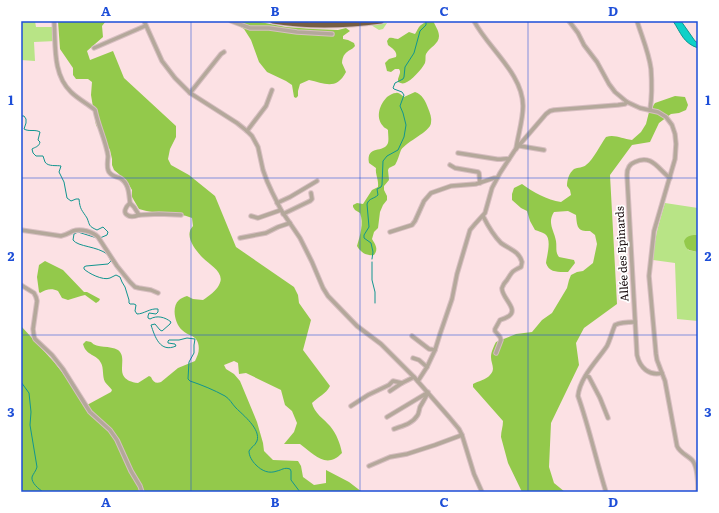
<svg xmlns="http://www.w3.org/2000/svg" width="719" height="513" viewBox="0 0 719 513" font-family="Literata,serif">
	<rect width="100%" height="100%" fill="#fce1e4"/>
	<g fill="#b8e486">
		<path d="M21 21H35L36 27H55L56 41 34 42 35 61 21 60Z"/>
		<path d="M387 23 383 29 379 30 371 25Z"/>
		<path d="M665 203 698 208V235L689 236 688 250 698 252V321L677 319 675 263 653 260C654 239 659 223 665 203Z"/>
	</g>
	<g fill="#93c94b">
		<path d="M58 21H106L102 26 103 37 87 51 90 60 113 51 124 78 176 126V137L170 149 168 159 171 165 189 175 215 196 236 247 294 287 298 295 299 303 311 320 303 350 330 386C326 394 318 397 312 403 314 413 324 419 330 426 337 435 340 443 342 453 326 470 314 454 300 444H284L294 432 297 423 292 411 285 405 281 390 246 373 239 374 238 363 234 361 224 365 226 369 234 374 240 381 257 422 263 443 264 451 273 460 298 461 301 466 303 477 314 485 326 483V470L349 482 362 492H21V326L54 362 65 376 84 404 87 405 111 392 112 390C110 387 107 385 105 382 102 376 104 368 101 363 97 354 86 356 83 344L86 341 91 342C97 349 110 345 118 350 130 359 110 379 138 383L149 376 151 377C153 382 156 384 161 382L178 368 195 361C198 355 200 350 198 343 196 335 188 336 182 330 175 324 171 307 179 300 181 298 184 297 187 296L193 299 203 300C209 296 216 291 219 285 226 273 210 265 203 258 197 252 187 240 190 231 190 229 192 228 193 226L192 218C175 211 156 215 139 209L132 197V190L126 180 114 170 112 165V159L110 150 96 125 91 95 92 82 88 79H76L73 75V68L60 49Z"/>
		<path d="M236 21H255L286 27 313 29 338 30 346 28 350 31 343 36V39L348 40 354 43 355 46C352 50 348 50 345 54 343 56 342 60 342 63L346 72C336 91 324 83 309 80L300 84 298 91V96L296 98 294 97 292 85 286 81 267 72 259 62 251 40 244 29 239 26Z"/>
		<path d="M426 21H433C435 25 439 31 439 36 439 44 430 47 426 54 425 56 426 60 425 63 422 69 411 81 405 83 402 84 401 83 398 82V79L400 73V71L399 69H395L391 72 387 71 385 63 389 59 396 57C398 52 392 48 388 45L387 41 389 38C393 37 395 39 398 39L409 32 415 34C417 31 417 30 419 27 421 24 424 24 426 21Z"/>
		<path d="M415 92C422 94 426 102 428 108 430 113 432 118 431 123 430 132 407 141 401 150 399 155 398 160 395 165L389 168 388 170 389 180 384 186V190L387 196V200L383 205 380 212 378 228 374 232 372 239C375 244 379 249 374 255 367 256 361 253 357 246 360 236 364 223 360 213L355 210 353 207V205L357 203 363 204 372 190 378 187C379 180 375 174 376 168L369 163C366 144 384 154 388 143 389 140 388 134 388 130 386 128 384 128 383 126 375 117 380 104 387 97 390 95 393 93 396 93 399 92 401 95 404 97Z"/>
		<path d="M675 96 685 97 688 105 686 110 679 113 671 114 659 123 650 142 632 145 610 175 617 304 584 328 576 343 579 365 551 423 549 467 554 483 565 492H522L508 463 501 437C501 431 503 427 503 421L473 387V384C478 381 486 380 490 375 496 369 491 364 491 357 491 352 494 346 496 342L516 334 532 332 542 320 552 313 567 288 569 280 571 275 577 272 583 271 593 263 597 244 595 235 590 231C577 232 577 226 576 215L568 211 554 212C547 223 554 230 556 241 557 247 555 252 559 257L574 260 575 263 568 272C559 272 549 273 546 263 547 255 552 239 545 234 542 232 538 231 535 230L530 221 527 211 521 208 512 200V194L514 188 522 184C533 192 547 200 561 202L571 195 570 190 567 186C567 180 569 173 574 169 578 167 583 168 586 165 594 159 600 145 606 137 615 134 622 139 632 140L641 132 646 124 649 112 655 103Z"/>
		<path d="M698 235V252C689 250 686 251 684 241 687 235 692 235 698 235Z"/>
		<path d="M45 261 63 270 84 292H87L100 299 99 301 96 303 85 295 81 296 68 300 62 298 58 291C52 288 46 289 40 293L39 292 37 277 39 265Z"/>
	</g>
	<path fill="#0fd1c8" stroke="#11958f" d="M673 21H681L695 41 698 43V48C683 43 681 33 673 21Z"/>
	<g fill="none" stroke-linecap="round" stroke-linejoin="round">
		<g stroke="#11958f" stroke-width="1">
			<path d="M21 116H24L26 119V123L24 129C29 132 35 129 40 132L38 140 40 142C39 147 35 147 32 149L33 153 36 156H43C44 158 44 160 45 162 48 167 57 165 61 166L59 172 64 182 67 198 71 201 76 199H79C80 210 82 210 87 218 90 225 88 226 97 230L103 227 108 232 107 235 100 238"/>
			<path d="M97 238 78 232 74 234 73 240C78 247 97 246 107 254"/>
			<path d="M109 257 111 261 108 264 86 266 84 267V269C88 273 103 281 110 278 112 277 114 276 116 275L120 277 122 282 125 287 129 300V303L130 304H134L136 305 135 311 137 314C144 314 150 308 158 309V312L156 314 149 313 148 316V318L150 319C157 315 165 317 171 322L170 324 162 331 160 330 155 324 151 325C155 337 160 353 176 346L175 344 168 343V341L169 340H179L187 338 195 339 194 345V353L189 362 188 379 190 381C202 385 214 390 225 396 230 399 232 404 236 408 243 415 261 429 257 441 255 446 251 447 249 451 249 456 252 461 256 465 262 471 269 474 277 471 282 470 284 467 290 469L291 471V480L300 492"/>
			<path d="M372 259 373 252 371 243 364 238V235L369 227 367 204C369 198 374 199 378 195L377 189 381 187 382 185 383 161 387 156 398 150 404 137 406 125 403 113 400 106 404 95 402 92 394 89 393 88 395 83 403 79 404 77 405 67 414 53 420 31 426 25V21"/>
			<path d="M372 262V280L375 292V303"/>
			<path d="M21 382 29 393 31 412 30 425 37 467C36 471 33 474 32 477 31 483 39 489 43 492"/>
		</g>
		<defs>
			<g id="minor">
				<path d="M54 21C56 44 52 74 71 92 78 99 88 104 95 110 98 126 106 141 108 156 108 161 106 167 109 172 111 175 116 177 120 178 129 183 129 194 130 203L134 207 139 215 159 214 181 215"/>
				<path d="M144 21 162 61 175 78 190 93 237 123 247 131 252 136 258 147 263 170 267 181 272 192 281 210 300 238 312 262 323 288 328 296 357 326 381 344 414 377 449 417 459 429 462 435 474 474 482 492"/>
				<path d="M231 21 250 28H269L297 32 332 34"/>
				<path d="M474 21C488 48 523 74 523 106 523 120 518 135 516 149"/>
				<path d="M569 21 578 33 584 45 597 62 609 84 615 92 627 102 640 108 658 112 666 117 672 125 675 134 676 144 675 159 654 231 649 276 656 354 657 360 665 381 677 446C680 453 687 455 692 460 698 466 698 483 698 492"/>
				<path d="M637 21C642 37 649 53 651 69 652 83 652 97 650 110"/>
				<path d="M94 48 145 26"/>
				<path d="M190 93 221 54 224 52"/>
				<path d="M247 131 266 106 272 90"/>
				<path d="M520 146 544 150"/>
				<path d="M458 153C471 155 483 157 496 159 501 160 505 158 509 159"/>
				<path d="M450 165 455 168 478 172 479 173 480 183"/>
				<path d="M130 203C119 213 128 219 139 215"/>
				<path d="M277 203 290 197 317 181"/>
				<path d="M283 214 310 201 312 199 311 193"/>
				<path d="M251 216 258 218 281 210"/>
				<path d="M483 216C488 226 493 235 501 243 509 249 519 251 522 262L521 267C512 271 512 272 507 280 505 282 503 285 502 288 501 297 519 309 509 316 506 318 503 319 500 320L495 329V331L500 337 501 340 496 353"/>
				<path d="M21 230 61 236C66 235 69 233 73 231 81 228 93 232 98 237L117 266 130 282 135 287 139 288 151 290 158 293"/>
				<path d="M390 232 412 225 415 221 424 201 431 193 451 186 476 184 494 178H497"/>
				<path d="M240 238 266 233 278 227 290 223"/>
				<path d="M21 285 34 293 36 297 37 301 33 329 34 336 35 339 52 355 63 369 90 412 110 430 117 440 131 471 140 486 142 492"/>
				<path d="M412 336 429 349 435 350"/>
				<path d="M413 358 419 360 427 367"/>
				<path d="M662 373C649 376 640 368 637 355L627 175C627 169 629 164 635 162 652 154 658 169 670 178"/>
				<path d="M586 376 589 377 600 398 608 418"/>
				<path d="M418 381 427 367 435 350 440 334 452 299 457 274 470 230 475 224 485 213 492 188 500 173 515 150 546 114 550 111 554 110 618 105 625 104 627 102"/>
				<path d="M390 391 402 383"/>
				<path d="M351 406 368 395 389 385 393 381 402 383 414 377"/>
				<path d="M387 417 427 393"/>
				<path d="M394 429C402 426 412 424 417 416 419 414 419 410 420 407 423 402 426 397 428 392"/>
				<path d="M369 466 390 457 407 454 435 445 462 435"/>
				<path d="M606 492C596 460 589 427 578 396 580 377 597 361 607 346 610 340 612 332 615 325 621 322 628 322 635 322"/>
			</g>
			<g id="highway">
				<path d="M273 21C309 27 345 26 381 21"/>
				<path d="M312 21H345"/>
			</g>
		</defs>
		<use href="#minor" stroke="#d7bec1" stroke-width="5.5"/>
		<use href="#highway" stroke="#d7bec1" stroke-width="7"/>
		<use href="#minor" stroke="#b4a89b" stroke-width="3.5"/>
		<use href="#highway" stroke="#765e43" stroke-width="5"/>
	</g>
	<path fill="none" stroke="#1d4ed8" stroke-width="1" stroke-opacity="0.55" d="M191 21V492M360 21V492M528 21V492M21 178H698M21 335H698"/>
	<g text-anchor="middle" stroke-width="3.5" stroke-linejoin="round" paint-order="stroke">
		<g font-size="11" fill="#17090b" stroke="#fff">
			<text transform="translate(622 254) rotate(-93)" y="4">Allée des Epinards</text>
		</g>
	</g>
	<rect width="719" height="513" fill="none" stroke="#ffffff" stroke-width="44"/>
	<rect x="22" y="22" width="675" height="469" fill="none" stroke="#1d4ed8" stroke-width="1.5"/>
	<g font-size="13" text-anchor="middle" font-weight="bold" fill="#1d4ed8">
		<text x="106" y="16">A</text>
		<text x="275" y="16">B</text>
		<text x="444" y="16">C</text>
		<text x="613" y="16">D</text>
		<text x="11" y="105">1</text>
		<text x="708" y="105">1</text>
		<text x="11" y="261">2</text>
		<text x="708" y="261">2</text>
		<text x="11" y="417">3</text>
		<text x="708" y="417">3</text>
		<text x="106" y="507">A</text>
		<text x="275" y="507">B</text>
		<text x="444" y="507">C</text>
		<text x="613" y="507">D</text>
	</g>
</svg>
